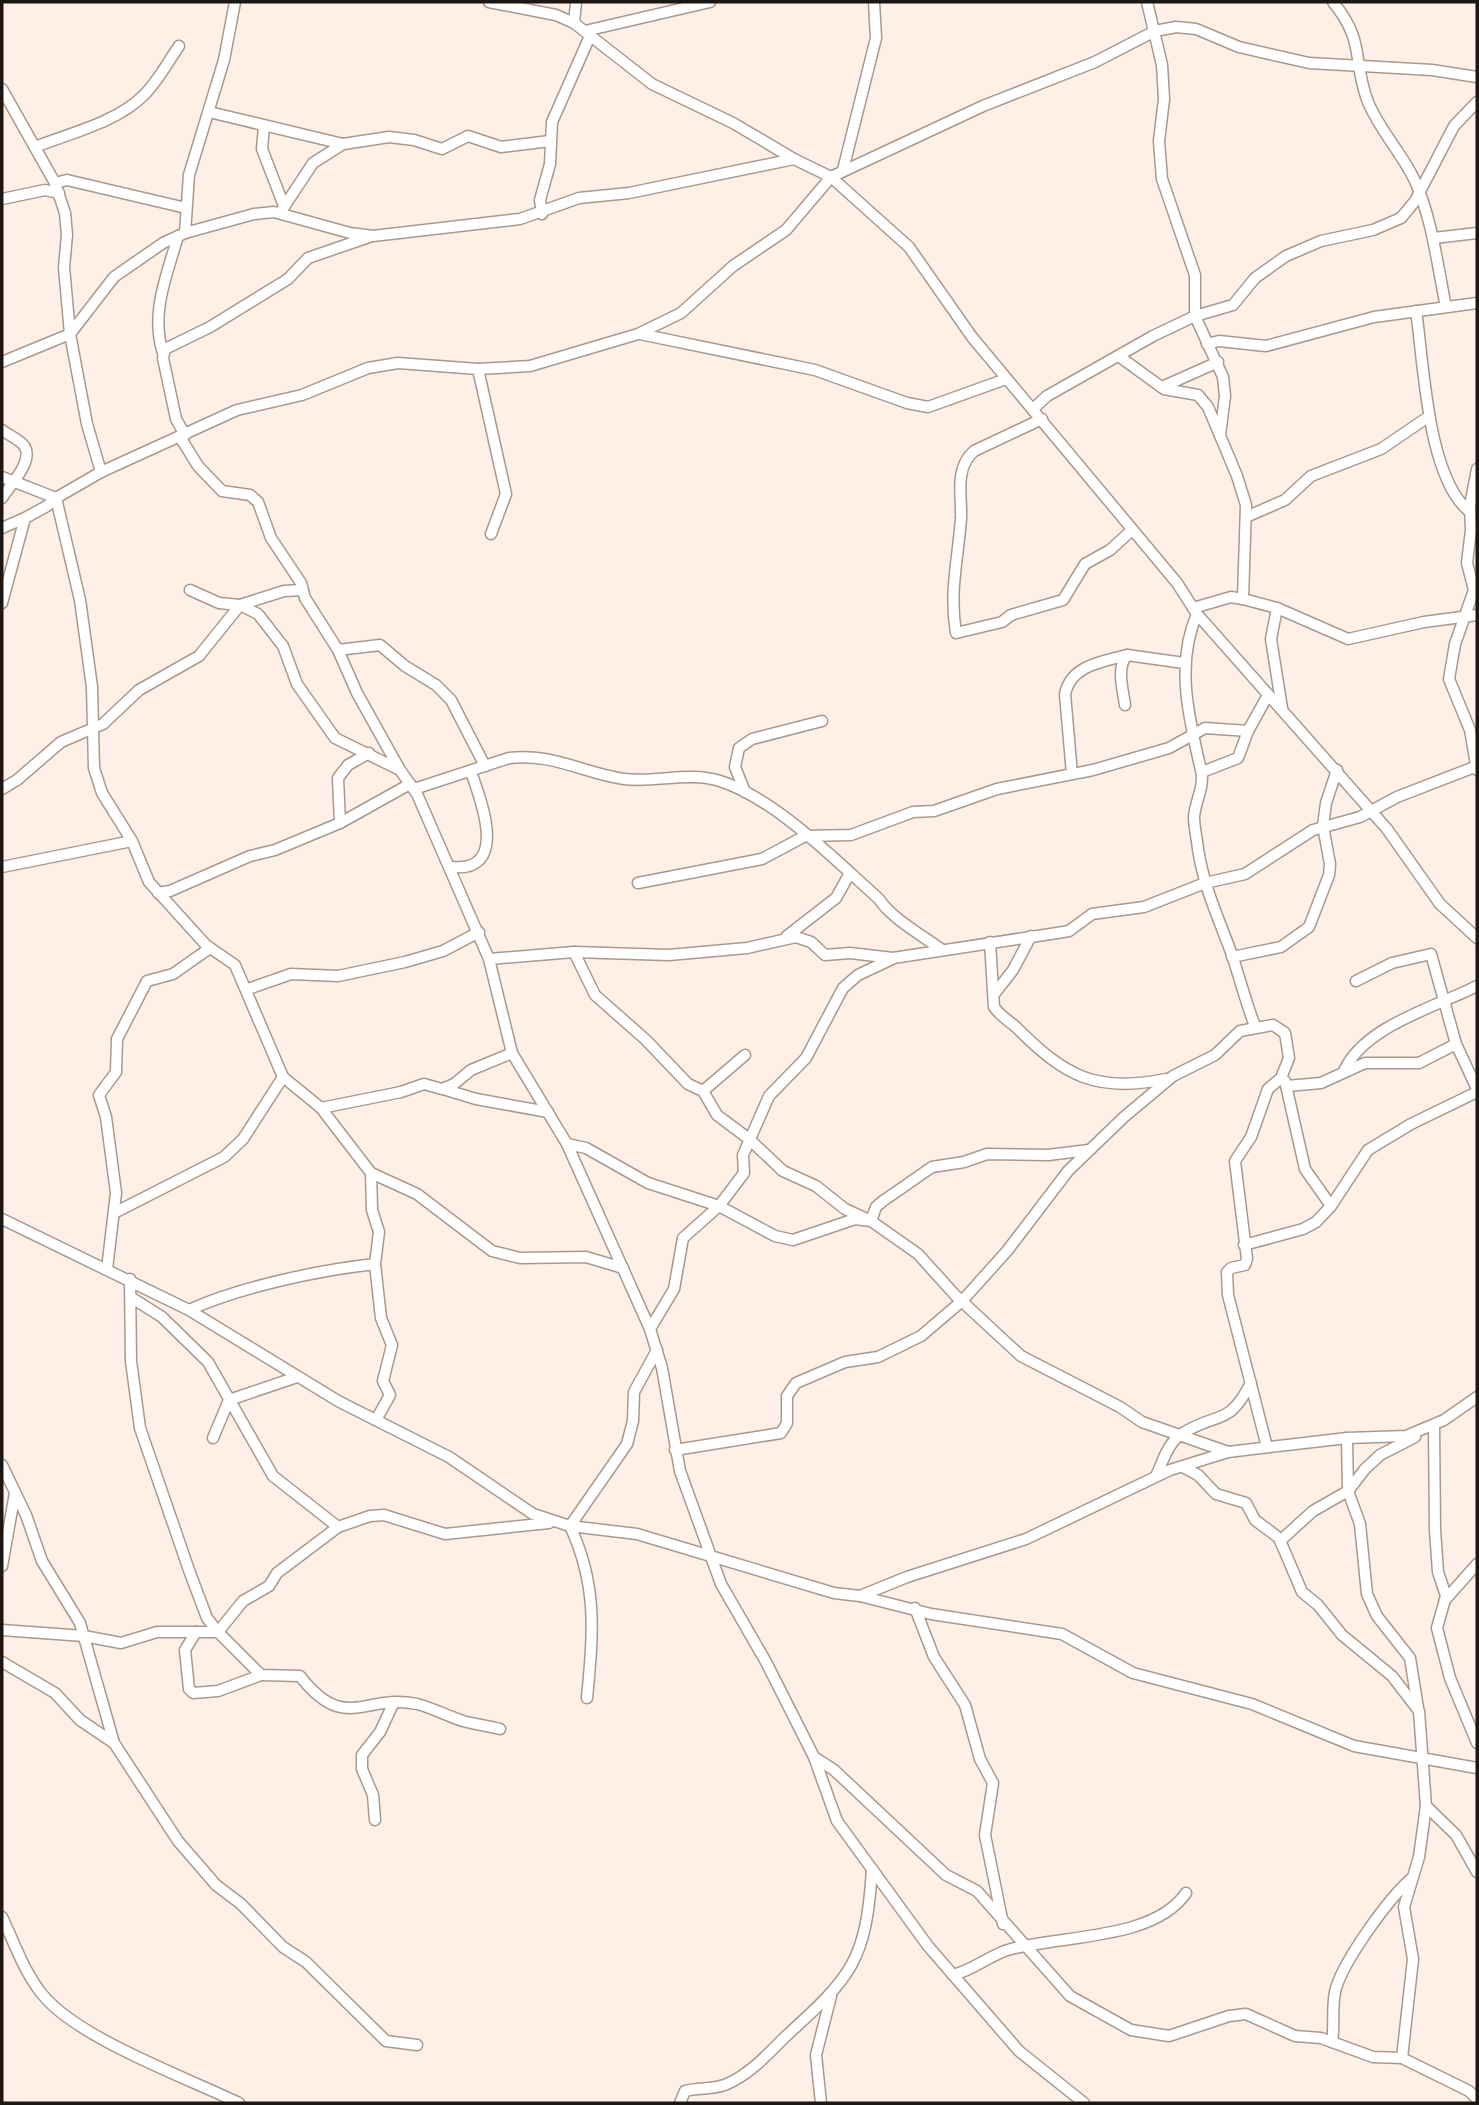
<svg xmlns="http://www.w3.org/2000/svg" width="1479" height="2105" viewBox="0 0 1479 2105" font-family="'Alegreya Sans',sans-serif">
	<rect width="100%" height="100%" fill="#fef0e6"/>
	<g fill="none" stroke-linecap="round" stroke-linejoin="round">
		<defs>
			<g id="street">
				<path d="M489 2 556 15 574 23 652 84 733 123 794 159 831 177 909 247 972 337 1177 583 1197 614 1387 829 1440 904 1477 938"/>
				<path d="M1147 2 1162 65 1164 99 1159 141 1162 179 1195 275V316L1223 377 1225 396 1220 435"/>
				<path d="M1333 2C1366 42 1352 61 1368 102 1380 131 1402 153 1415 181 1433 222 1437 264 1446 307"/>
				<path d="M574 23 576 2"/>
				<path d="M585 31 710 2"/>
				<path d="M2 89 55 183 65 213 67 235 64 267 70 334 2 362"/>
				<path d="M209 112 343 144 389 137 414 140 442 149 468 136 501 147 550 141"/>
				<path d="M264 126 262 149 284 206"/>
				<path d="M35 147C70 133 116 123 144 95 158 81 168 62 179 46"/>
				<path d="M843 170 876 38 874 2"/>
				<path d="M55 183 67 180 186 208"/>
				<path d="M2 199 45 190 59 193"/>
				<path d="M280 213 313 163 343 144"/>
				<path d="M542 214 540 200 550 164 552 122 590 36"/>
				<path d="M185 233 189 175 224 60 235 2"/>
				<path d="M1434 238 1477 233"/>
				<path d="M1416 311C1424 364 1427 478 1470 512"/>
				<path d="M640 334 815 370 907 403 928 407 1006 379"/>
				<path d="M1207 344 1219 341 1266 346 1374 317 1477 303"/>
				<path d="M163 353C150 313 167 275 178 236"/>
				<path d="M1120 357 1164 389 1198 395 1208 407 1237 476 1246 505 1243 599"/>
				<path d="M478 369 506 494 491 534"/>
				<path d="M1162 387 1218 362"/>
				<path d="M1034 408 1047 396 1153 336 1195 316 1233 305 1255 278 1286 256 1321 241 1373 230 1401 218 1415 201 1454 126 1477 102"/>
				<path d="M1042 419 974 451C954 469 962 495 961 518 958 560 949 591 956 633L1002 622 1011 615 1063 600 1085 564 1110 550 1131 531"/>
				<path d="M2 430C8 435 21 440 25 447 33 463 9 486 2 498"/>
				<path d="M185 435 176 419 163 358 165 349 210 327 288 279 308 258 369 237"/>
				<path d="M180 437 198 466 222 491 250 495 258 502 271 538 301 583 305 598 338 650 357 693 400 770 417 794 489 959 574 952 669 955 747 948 796 937 811 942 825 955 850 953 893 958 1057 933 1069 931 1092 914 1144 907 1205 883 1245 874 1313 830 1360 817 1397 797 1477 766"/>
				<path d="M1477 469 1470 506 1471 530 1467 563 1474 590 1455 644 1449 679 1470 730 1477 770"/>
				<path d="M101 472 87 424 70 334 114 277 163 243 185 233 254 214 274 212 350 233 373 236 520 219 579 198 629 193 794 159"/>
				<path d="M2 477 56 498 101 472 237 410 302 395 368 368 398 363 478 369 530 366 638 334 681 313 733 266 786 230 831 177 983 106 1095 62 1155 31 1176 27 1196 29 1239 47 1309 63 1432 70 1477 77"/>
				<path d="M56 498 80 600 92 687 94 768 102 793 132 841 149 882 206 945 235 965 283 1077 243 1139 224 1157 114 1213"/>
				<path d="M1246 517 1285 500 1311 476 1381 449 1428 417"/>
				<path d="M2 528 25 518"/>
				<path d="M190 590 219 603 240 605 258 614 283 646 297 684 335 738 400 770"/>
				<path d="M2 603 25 518 47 506 56 498"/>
				<path d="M1193 608 1231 597 1243 599 1277 608 1348 639 1424 622 1477 615"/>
				<path d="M1277 608 1271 639 1282 708"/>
				<path d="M1197 614C1175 664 1189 719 1201 770 1205 787 1195 801 1194 817 1194 827 1197 839 1198 849 1204 888 1219 919 1232 955 1240 979 1246 1003 1255 1026"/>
				<path d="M338 650 380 645 405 666 436 685 451 700 485 766"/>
				<path d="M1125 705C1123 690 1116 667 1127 655L1184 663"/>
				<path d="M1202 772 1238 758 1248 731 1268 695"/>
				<path d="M1072 774 1065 694C1071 665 1102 662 1127 655"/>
				<path d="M2 789 17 780 61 742 103 724 139 690 199 656 240 605 284 591 302 590"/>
				<path d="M414 789 509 758C553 753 583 773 624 779 656 783 689 771 720 781 776 799 835 860 879 899 891 918 922 935 942 950"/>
				<path d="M745 792 735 767 739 748 752 739 822 721"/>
				<path d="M340 823 338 778 348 765 369 753"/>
				<path d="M2 867 132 841"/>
				<path d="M451 867C509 873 482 803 471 772"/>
				<path d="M638 883 762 859 805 836 851 835 913 812 934 811 997 789 1093 770 1169 748 1205 728 1248 731"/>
				<path d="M158 893 170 891 250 856 275 850 340 823 410 784"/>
				<path d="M787 936 836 898 850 873"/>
				<path d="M990 942 994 1007C1001 1017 1010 1021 1018 1029 1066 1077 1097 1093 1166 1079"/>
				<path d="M574 952 595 995 646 1040 688 1084 703 1091 717 1115 749 1139 783 1171 816 1186 845 1209 871 1221 876 1207 883 1201 932 1167 964 1162 987 1154 1048 1155 1089 1150"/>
				<path d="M1232 957 1281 947 1309 927 1329 875 1330 864 1323 826 1326 803 1337 770"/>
				<path d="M489 959 512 1053 567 1144 650 1329 662 1368 680 1471 721 1584 766 1662 814 1757 837 1821 928 1946 1019 2051 1084 2103"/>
				<path d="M1356 981 1392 963 1431 954 1456 1044 1477 1089"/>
				<path d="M248 989 291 974 338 976 405 962 443 951 479 932"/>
				<path d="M995 993 1013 970 1031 936"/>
				<path d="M1344 1071C1364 1026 1436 1007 1477 986"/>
				<path d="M283 1077 321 1108 371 1173 372 1210 379 1232 375 1264"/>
				<path d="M1285 1081 1305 1169 1331 1206"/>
				<path d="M1287 1086 1321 1083 1365 1063H1419L1456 1044"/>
				<path d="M443 1089 476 1099 548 1112"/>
				<path d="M703 1091 745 1055"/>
				<path d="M321 1108 401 1092 424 1084 442 1089 454 1084 471 1070 512 1053"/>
				<path d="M567 1144 586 1148 648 1183 719 1206 775 1236 793 1240 855 1219 871 1221 918 1254 955 1295 1021 1356 1120 1407 1142 1422 1228 1452"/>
				<path d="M371 1173 417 1194 492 1251 520 1258 586 1257 623 1268"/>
				<path d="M2 1219 189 1310 338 1401 449 1457 533 1514 570 1526 637 1534 834 1593 860 1596 931 1614 1062 1634 1133 1673 1252 1704 1354 1746 1477 1768"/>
				<path d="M1244 1245 1303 1229 1316 1222 1331 1206 1368 1150 1411 1124 1477 1092"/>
				<path d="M107 1269 116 1193 106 1117 99 1095 116 1072 117 1039 147 981 173 974 210 948"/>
				<path d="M130 1279 131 1361 140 1428 190 1573 207 1618 218 1632 243 1601 269 1586 277 1573 338 1527 370 1516 384 1515 445 1534 549 1523"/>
				<path d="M132 1298 162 1317 208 1362 273 1476 338 1527"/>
				<path d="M189 1310C240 1287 319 1270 375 1264L381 1318 392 1345 383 1381 390 1395 376 1420"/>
				<path d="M650 1329 674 1289 683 1238 719 1206 744 1173 743 1155 769 1096 806 1058 843 988 858 975 892 959"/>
				<path d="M1434 1425 1435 1530 1438 1572 1446 1596 1437 1628 1450 1678 1477 1743"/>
				<path d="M213 1438 229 1400 297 1377"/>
				<path d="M1347 1438 1348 1491 1360 1524 1367 1594 1377 1616 1410 1658 1418 1708"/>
				<path d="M675 1450 781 1433 787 1423V1396L796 1383 845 1362 878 1357 921 1336 962 1301 1007 1251 1068 1171 1124 1117 1173 1076 1215 1055 1240 1031 1273 1025 1285 1033 1289 1058 1281 1078 1268 1089 1251 1137 1235 1161 1247 1259 1245 1265 1231 1268 1227 1272 1228 1295 1267 1447"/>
				<path d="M2 1465 26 1515 42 1561 80 1623 114 1743 178 1841 216 1885 241 1904 283 1947 306 1962 386 2041 417 2045"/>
				<path d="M1183 1467 1198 1475 1216 1494 1246 1503 1255 1520 1279 1538 1302 1592 1318 1605 1342 1635 1392 1676 1419 1711 1426 1806 1419 1857 1404 1907 1413 1959 1402 2058"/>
				<path d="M1157 1474C1163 1460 1169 1441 1183 1433 1219 1411 1228 1427 1251 1383"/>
				<path d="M1280 1541 1313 1511 1348 1491 1365 1469 1380 1455 1415 1437"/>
				<path d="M2 1566 15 1493"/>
				<path d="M860 1596 907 1577 1026 1539 1170 1470 1228 1452 1347 1438 1406 1436 1444 1420 1477 1397"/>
				<path d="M1445 1600 1477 1564"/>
				<path d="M915 1608 934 1657 965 1705 980 1759 993 1783 985 1835 1003 1924"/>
				<path d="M2 1630 84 1636 121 1643 157 1632H218L261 1675 300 1676C345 1734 364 1693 417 1704 433 1708 447 1716 463 1721 475 1724 487 1726 500 1729"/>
				<path d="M196 1632 185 1650 189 1689 193 1693 218 1691 261 1675"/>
				<path d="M2 1662 55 1693 80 1720 114 1743"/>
				<path d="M587 1698C593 1634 598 1586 570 1526L627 1444 633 1421 634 1392 657 1350"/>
				<path d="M814 1757 834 1770 946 1875 977 1891 1070 1996 1131 2030 1169 2036 1229 2016 1246 2014 1295 2036 1321 2038 1373 2057 1402 2058 1469 2091 1477 2099"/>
				<path d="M1426 1806 1456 1835 1477 1872"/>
				<path d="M375 1820 373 1795 362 1769V1755L380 1732 394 1702"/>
				<path d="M2 1917C14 1942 24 1972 42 1994 77 2038 185 2077 239 2103"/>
				<path d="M953 1975C974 1970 991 1954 1011 1949 1063 1935 1154 1940 1186 1893"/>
				<path d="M1332 2042C1335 2025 1331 2004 1336 1988 1345 1959 1388 1899 1411 1879"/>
				<path d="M680 2103 685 2091C699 2087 714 2090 727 2084 750 2074 768 2054 785 2037 852 1976 866 1962 872 1869"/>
				<path d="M821 2103 816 2055 831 1996"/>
			</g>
		</defs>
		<use href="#street" stroke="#a9998d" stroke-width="13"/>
		<use href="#street" stroke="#fff" stroke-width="10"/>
	</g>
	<rect width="1479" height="2105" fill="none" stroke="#1d1713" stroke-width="7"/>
</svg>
